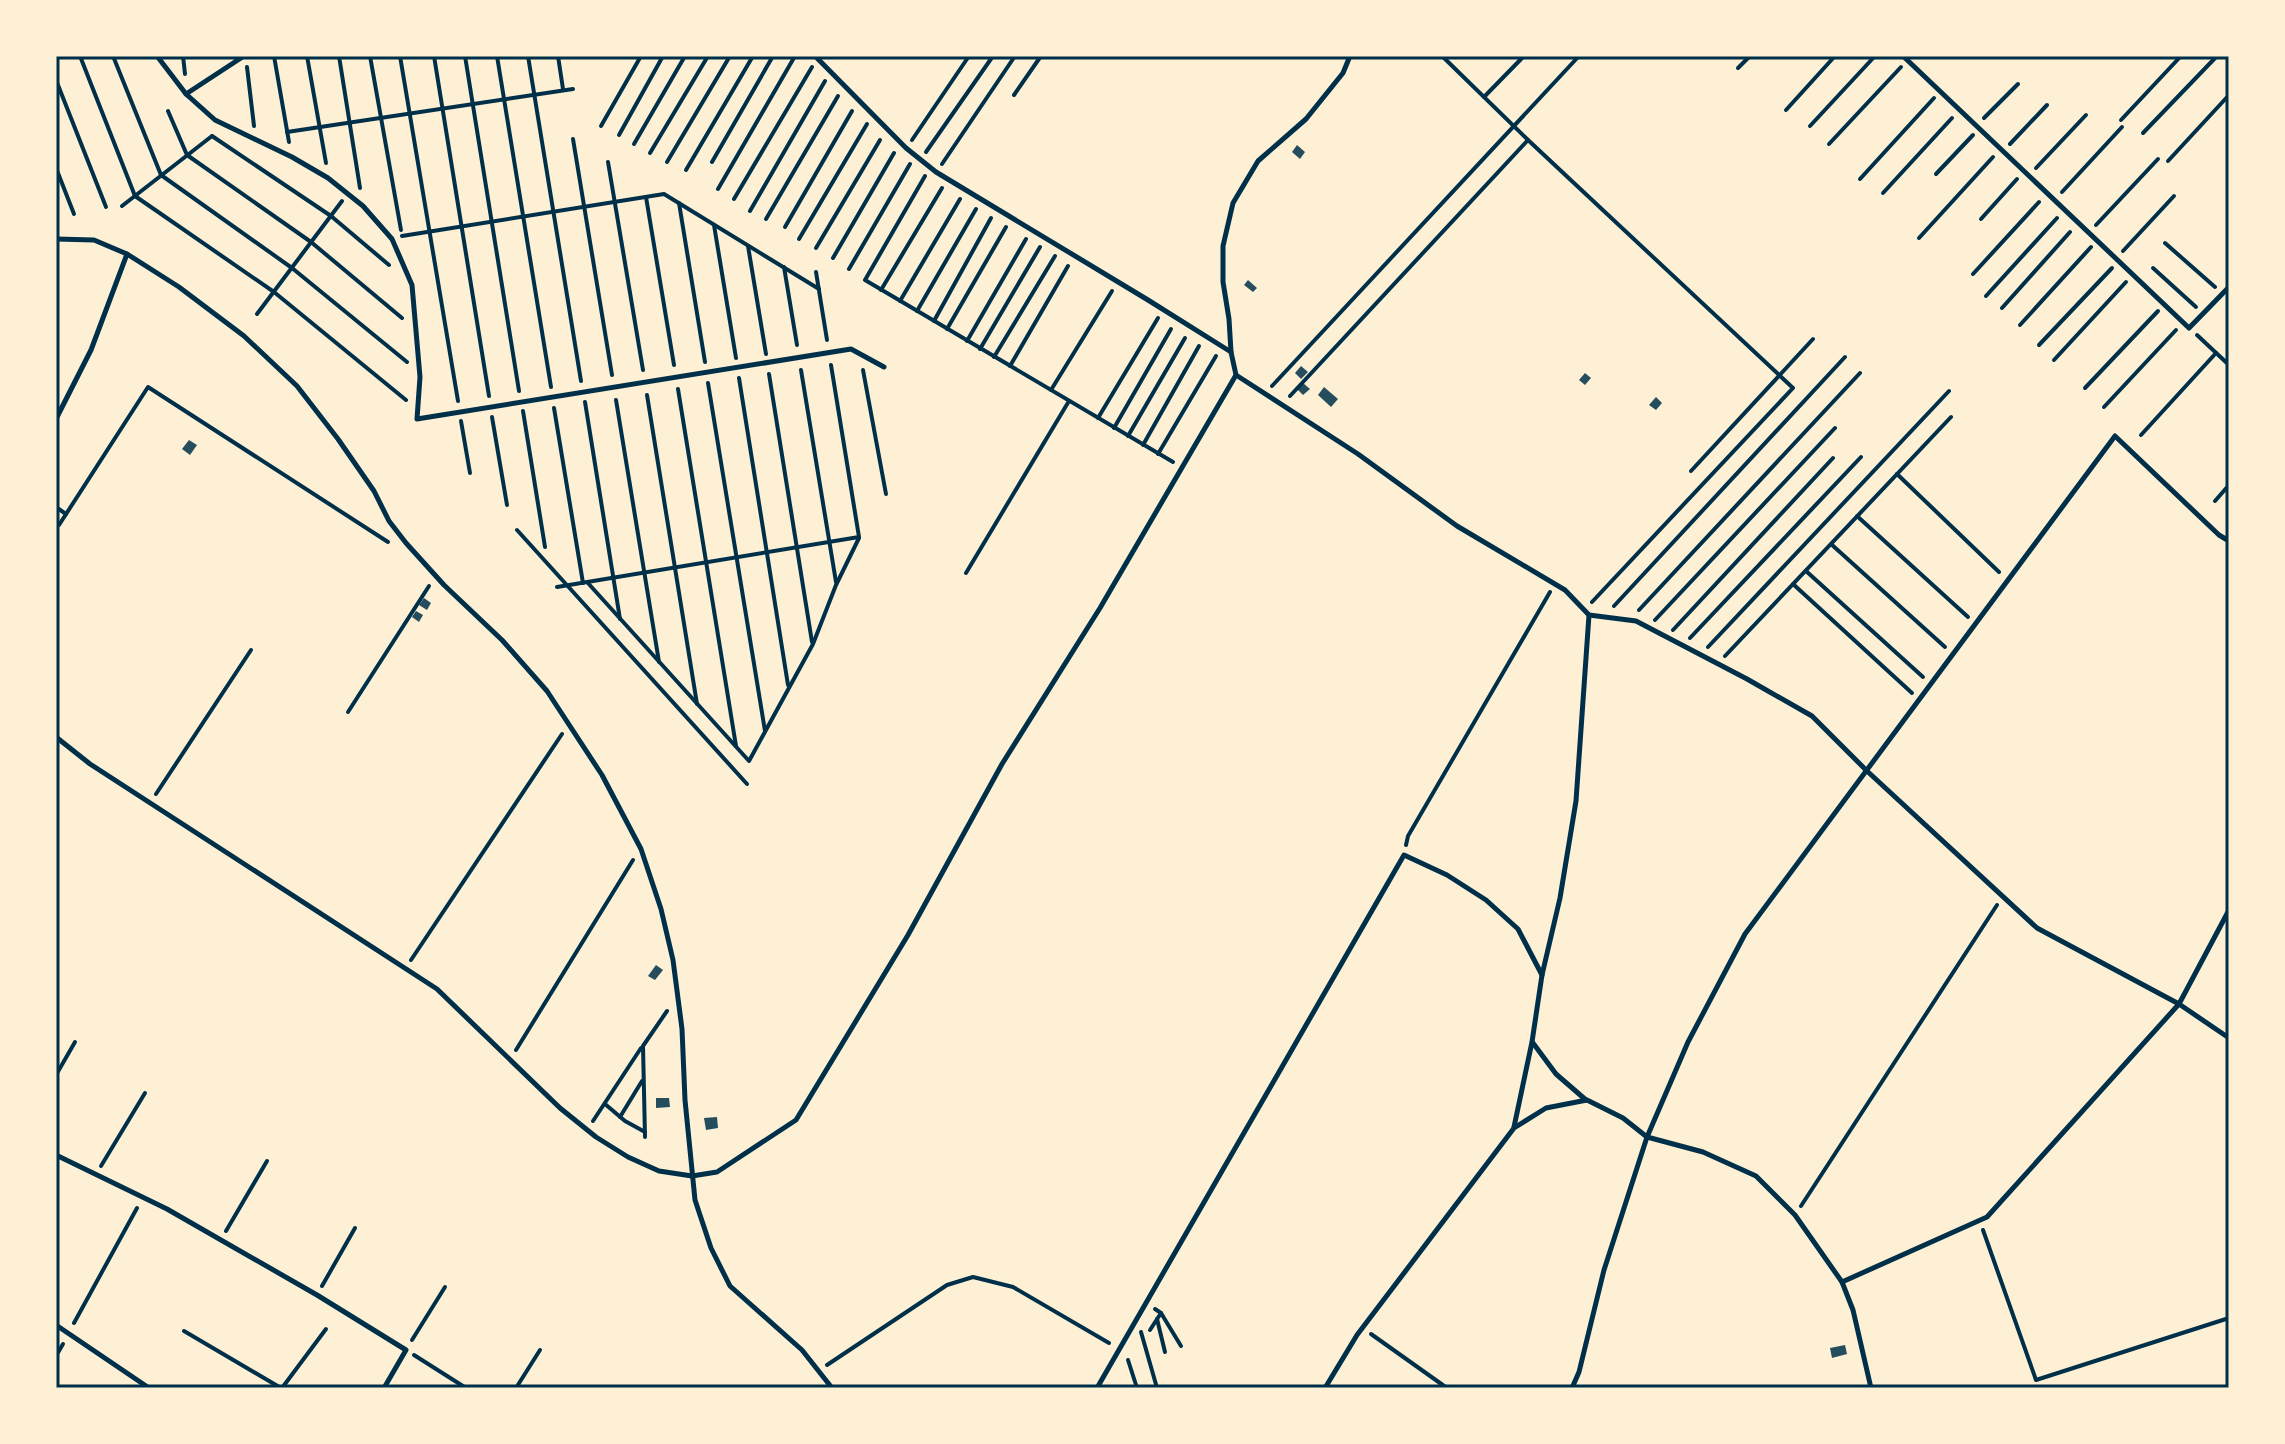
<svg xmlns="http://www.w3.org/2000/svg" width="2285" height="1444" viewBox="0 0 2285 1444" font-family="'Roboto Condensed',sans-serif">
	<rect width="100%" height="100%" fill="#fdf0d5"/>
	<g fill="#264d5e">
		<path d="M1297 145 1305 152 1300 159 1292 152Z"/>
		<path d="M1248 280 1257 288 1253 292 1244 285Z"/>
		<path d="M1301 366 1308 372 1301 379 1295 373Z"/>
		<path d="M1585 373 1591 378 1585 385 1579 380Z"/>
		<path d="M1303 383 1310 389 1303 395 1297 389Z"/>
		<path d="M1324 387 1338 399 1331 407 1318 395Z"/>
		<path d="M1656 397 1662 403 1656 410 1649 405Z"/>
		<path d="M189 440 197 445 190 455 182 449Z"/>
		<path d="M424 598 431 603 427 610 419 605Z"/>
		<path d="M416 611 423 615 419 622 412 617Z"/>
		<path d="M656 965 663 970 655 980 648 976Z"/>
		<path d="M656 1098H669L670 1107 656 1108Z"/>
		<path d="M717 1117 718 1128 706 1130 704 1118Z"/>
		<path d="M1845 1345 1847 1354 1832 1358 1830 1348Z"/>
	</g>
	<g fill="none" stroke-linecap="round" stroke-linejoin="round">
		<g stroke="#003049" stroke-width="4">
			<path d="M80 56 135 196 274 292 406 400"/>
			<path d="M113 56 161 175 292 268 407 362"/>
			<path d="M183 56 185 74"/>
			<path d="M274 56 289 142"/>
			<path d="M307 56 326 163"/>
			<path d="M339 56 360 188"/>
			<path d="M370 56 401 230"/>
			<path d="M400 56 458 401"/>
			<path d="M434 56 489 396"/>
			<path d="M465 56 519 391"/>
			<path d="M497 56 551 387"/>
			<path d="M528 56 581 381"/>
			<path d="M558 56 563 89"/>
			<path d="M1442 56 1528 140 1793 388 1592 602"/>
			<path d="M247 67 254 126"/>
			<path d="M1738 68 1750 56"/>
			<path d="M56 80 106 207"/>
			<path d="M1014 95 1041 56"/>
			<path d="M1484 97 1524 56"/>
			<path d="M1786 110 1835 56"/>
			<path d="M168 111 187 155 311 242 402 318"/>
			<path d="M1984 118 2018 84"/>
			<path d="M2121 120 2181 56"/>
			<path d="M601 126 641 56"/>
			<path d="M1810 126 1875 56"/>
			<path d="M287 132 573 89"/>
			<path d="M2143 133 2217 56"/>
			<path d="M619 135 663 56"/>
			<path d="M212 136 331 216 389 265"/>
			<path d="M573 139 612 375"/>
			<path d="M912 140 969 56"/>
			<path d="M634 144 685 56"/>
			<path d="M1829 144 1901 67"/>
			<path d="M2010 144 2047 105"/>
			<path d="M926 152 993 56"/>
			<path d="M650 153 708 56"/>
			<path d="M2168 161 2229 95"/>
			<path d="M608 162 643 370"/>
			<path d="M667 162 730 56"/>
			<path d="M712 162 773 56"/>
			<path d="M942 164 1015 56"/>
			<path d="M56 168 74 214"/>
			<path d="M2036 168 2086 115"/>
			<path d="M686 170 753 56"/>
			<path d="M1936 174 1973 135"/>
			<path d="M925 176 865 280 1173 462"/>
			<path d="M1860 179 1934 98"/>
			<path d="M718 189 795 56"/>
			<path d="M2062 192 2122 127"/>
			<path d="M1883 193 1952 118"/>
			<path d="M646 197 674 365"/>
			<path d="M734 199 812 67"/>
			<path d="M679 203 705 362"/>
			<path d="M122 206 212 136"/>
			<path d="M750 211 825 81"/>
			<path d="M766 219 838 96"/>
			<path d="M1981 219 2017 179"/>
			<path d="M714 225 736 358"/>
			<path d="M2096 225 2158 159"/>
			<path d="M785 227 852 111"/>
			<path d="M402 236 664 194 819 289"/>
			<path d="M1919 238 1993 157"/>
			<path d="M799 239 867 124"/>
			<path d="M2165 243 2215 287"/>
			<path d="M748 246 766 354"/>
			<path d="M816 248 880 140"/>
			<path d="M2123 251 2174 196"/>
			<path d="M833 258 894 153"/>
			<path d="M784 267 797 345"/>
			<path d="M2153 268 2196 307"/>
			<path d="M849 269 910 164"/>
			<path d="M816 272 827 340"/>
			<path d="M1973 274 2039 202"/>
			<path d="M881 290 942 188"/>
			<path d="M1986 296 2057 218"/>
			<path d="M900 301 960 199"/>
			<path d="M2002 308 2070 232"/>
			<path d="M917 311 976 209"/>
			<path d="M257 314 342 201"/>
			<path d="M934 321 991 218"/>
			<path d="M2020 325 2091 247"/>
			<path d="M947 329 1006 227"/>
			<path d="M2197 335 2229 365"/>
			<path d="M967 341 1026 239"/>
			<path d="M2039 345 2112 268"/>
			<path d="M980 349 1040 247"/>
			<path d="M994 357 1055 256"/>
			<path d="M2054 360 2126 282"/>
			<path d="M1010 366 1068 266"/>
			<path d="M801 370 836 582"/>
			<path d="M863 370 886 494"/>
			<path d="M769 374 812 642"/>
			<path d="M739 378 788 685"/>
			<path d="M708 383 765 731"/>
			<path d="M1272 386 1579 56"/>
			<path d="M2085 388 2158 311"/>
			<path d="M678 389 736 746"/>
			<path d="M1051 390 1112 291"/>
			<path d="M647 395 697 704"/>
			<path d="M1290 396 1528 140"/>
			<path d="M616 400 659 662"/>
			<path d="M585 402 620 619"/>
			<path d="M2104 407 2176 330"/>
			<path d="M554 408 583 583"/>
			<path d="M523 411 545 547"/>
			<path d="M492 417 507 505"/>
			<path d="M1098 418 1158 318"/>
			<path d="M461 421 470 473"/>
			<path d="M1114 428 1171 329"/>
			<path d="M2141 435 2216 353"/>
			<path d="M1128 436 1185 338"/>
			<path d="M1143 445 1199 346"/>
			<path d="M1158 454 1216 356"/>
			<path d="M1691 471 1813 339"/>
			<path d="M1897 474 1999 572"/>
			<path d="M2215 501 2229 485"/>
			<path d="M56 507 66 514"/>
			<path d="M1857 516 1968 617"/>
			<path d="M59 525 148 387 388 542"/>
			<path d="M517 530 747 784"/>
			<path d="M1831 544 1945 647"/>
			<path d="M1806 571 1923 677"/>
			<path d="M966 573 1069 401"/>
			<path d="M587 582 749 761 813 644 836 585 859 538"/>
			<path d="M1793 584 1912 693"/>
			<path d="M557 587 859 537 831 365"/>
			<path d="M1614 606 1845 357"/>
			<path d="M1639 610 1860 373"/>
			<path d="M1655 620 1835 428"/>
			<path d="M1673 630 1833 458"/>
			<path d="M1690 638 1861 457"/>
			<path d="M1708 647 1949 391"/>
			<path d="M1725 656 1951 417"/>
			<path d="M348 712 429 586"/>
			<path d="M156 794 251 650"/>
			<path d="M1406 845 1408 836 1550 592"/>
			<path d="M411 960 562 734"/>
			<path d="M516 1050 633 860"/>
			<path d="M56 1075 75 1042"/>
			<path d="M605 1104 625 1121 645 1132"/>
			<path d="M620 1117 642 1081"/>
			<path d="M593 1121 641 1048"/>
			<path d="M645 1137 643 1046 667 1011"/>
			<path d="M101 1166 145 1093"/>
			<path d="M1801 1206 1997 905"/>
			<path d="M1983 1230 2036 1380 2229 1318"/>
			<path d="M226 1231 267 1161"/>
			<path d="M322 1286 355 1228"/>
			<path d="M1155 1309 1161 1313 1181 1346"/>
			<path d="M1157 1319 1165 1352"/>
			<path d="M74 1323 137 1208"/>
			<path d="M1150 1330 1161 1313"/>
			<path d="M184 1331 281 1388"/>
			<path d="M1141 1332 1157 1388"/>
			<path d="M1371 1334 1447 1388"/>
			<path d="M412 1340 445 1287"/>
			<path d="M414 1355 466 1388"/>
			<path d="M56 1356 63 1344"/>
			<path d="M1128 1360 1137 1388"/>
			<path d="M827 1365 947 1285 973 1277 1013 1287 1109 1343"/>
			<path d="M282 1388 326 1329"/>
			<path d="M516 1388 540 1350"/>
		</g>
		<g stroke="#003049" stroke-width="5">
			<path d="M157 56 186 94 215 120 292 157 328 178 363 206 392 239 412 285 420 377 417 419 851 349 884 367"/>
			<path d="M815 56 906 148 936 172 1148 300 1231 352"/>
			<path d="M1903 56 2189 328 2229 287"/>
			<path d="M186 94 244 56"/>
			<path d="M56 239 94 240 127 254 179 287 244 336 297 386 338 439 374 491 389 521 406 543 444 585 502 640 547 691 602 775 641 849 661 909 673 960 682 1029 685 1100 695 1200 711 1248 730 1286 802 1350 832 1388"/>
			<path d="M1236 375 1358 454 1457 526 1565 590 1589 615 1636 621 1747 679 1812 716 1867 771 2037 928 2179 1004 2229 1038"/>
			<path d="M56 419 91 350 127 254"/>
			<path d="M56 737 90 764 437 989 560 1108 596 1137 628 1157 659 1171 692 1176 717 1172 796 1120 908 935 1002 764 1100 608 1236 375 1231 352 1229 319 1223 282V246L1233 203 1258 161 1306 119 1343 73 1350 56"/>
			<path d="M1533 1043 1556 1074 1586 1100"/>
			<path d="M1514 1127 1532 1042 1542 975 1560 898 1576 801 1589 615"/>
			<path d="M56 1155 167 1209 317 1295 406 1350 384 1388"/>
			<path d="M1842 1282 1987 1217 2179 1004 2229 910"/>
			<path d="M56 1325 149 1388"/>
			<path d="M1097 1388 1404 855 1447 875 1486 900 1518 929 1542 975"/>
			<path d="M1325 1388 1357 1335 1514 1128 1546 1108 1587 1100 1623 1118 1647 1137 1703 1152 1756 1176 1795 1215 1842 1282 1853 1310 1871 1388"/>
			<path d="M1572 1388 1579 1372 1604 1270 1647 1137 1688 1042 1745 934 2115 436 2219 535 2229 541"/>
		</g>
	</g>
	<rect width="2285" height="1444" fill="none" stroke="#fdf0d5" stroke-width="116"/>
	<rect x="58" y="58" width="2169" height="1328" fill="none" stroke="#003049" stroke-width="3"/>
</svg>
